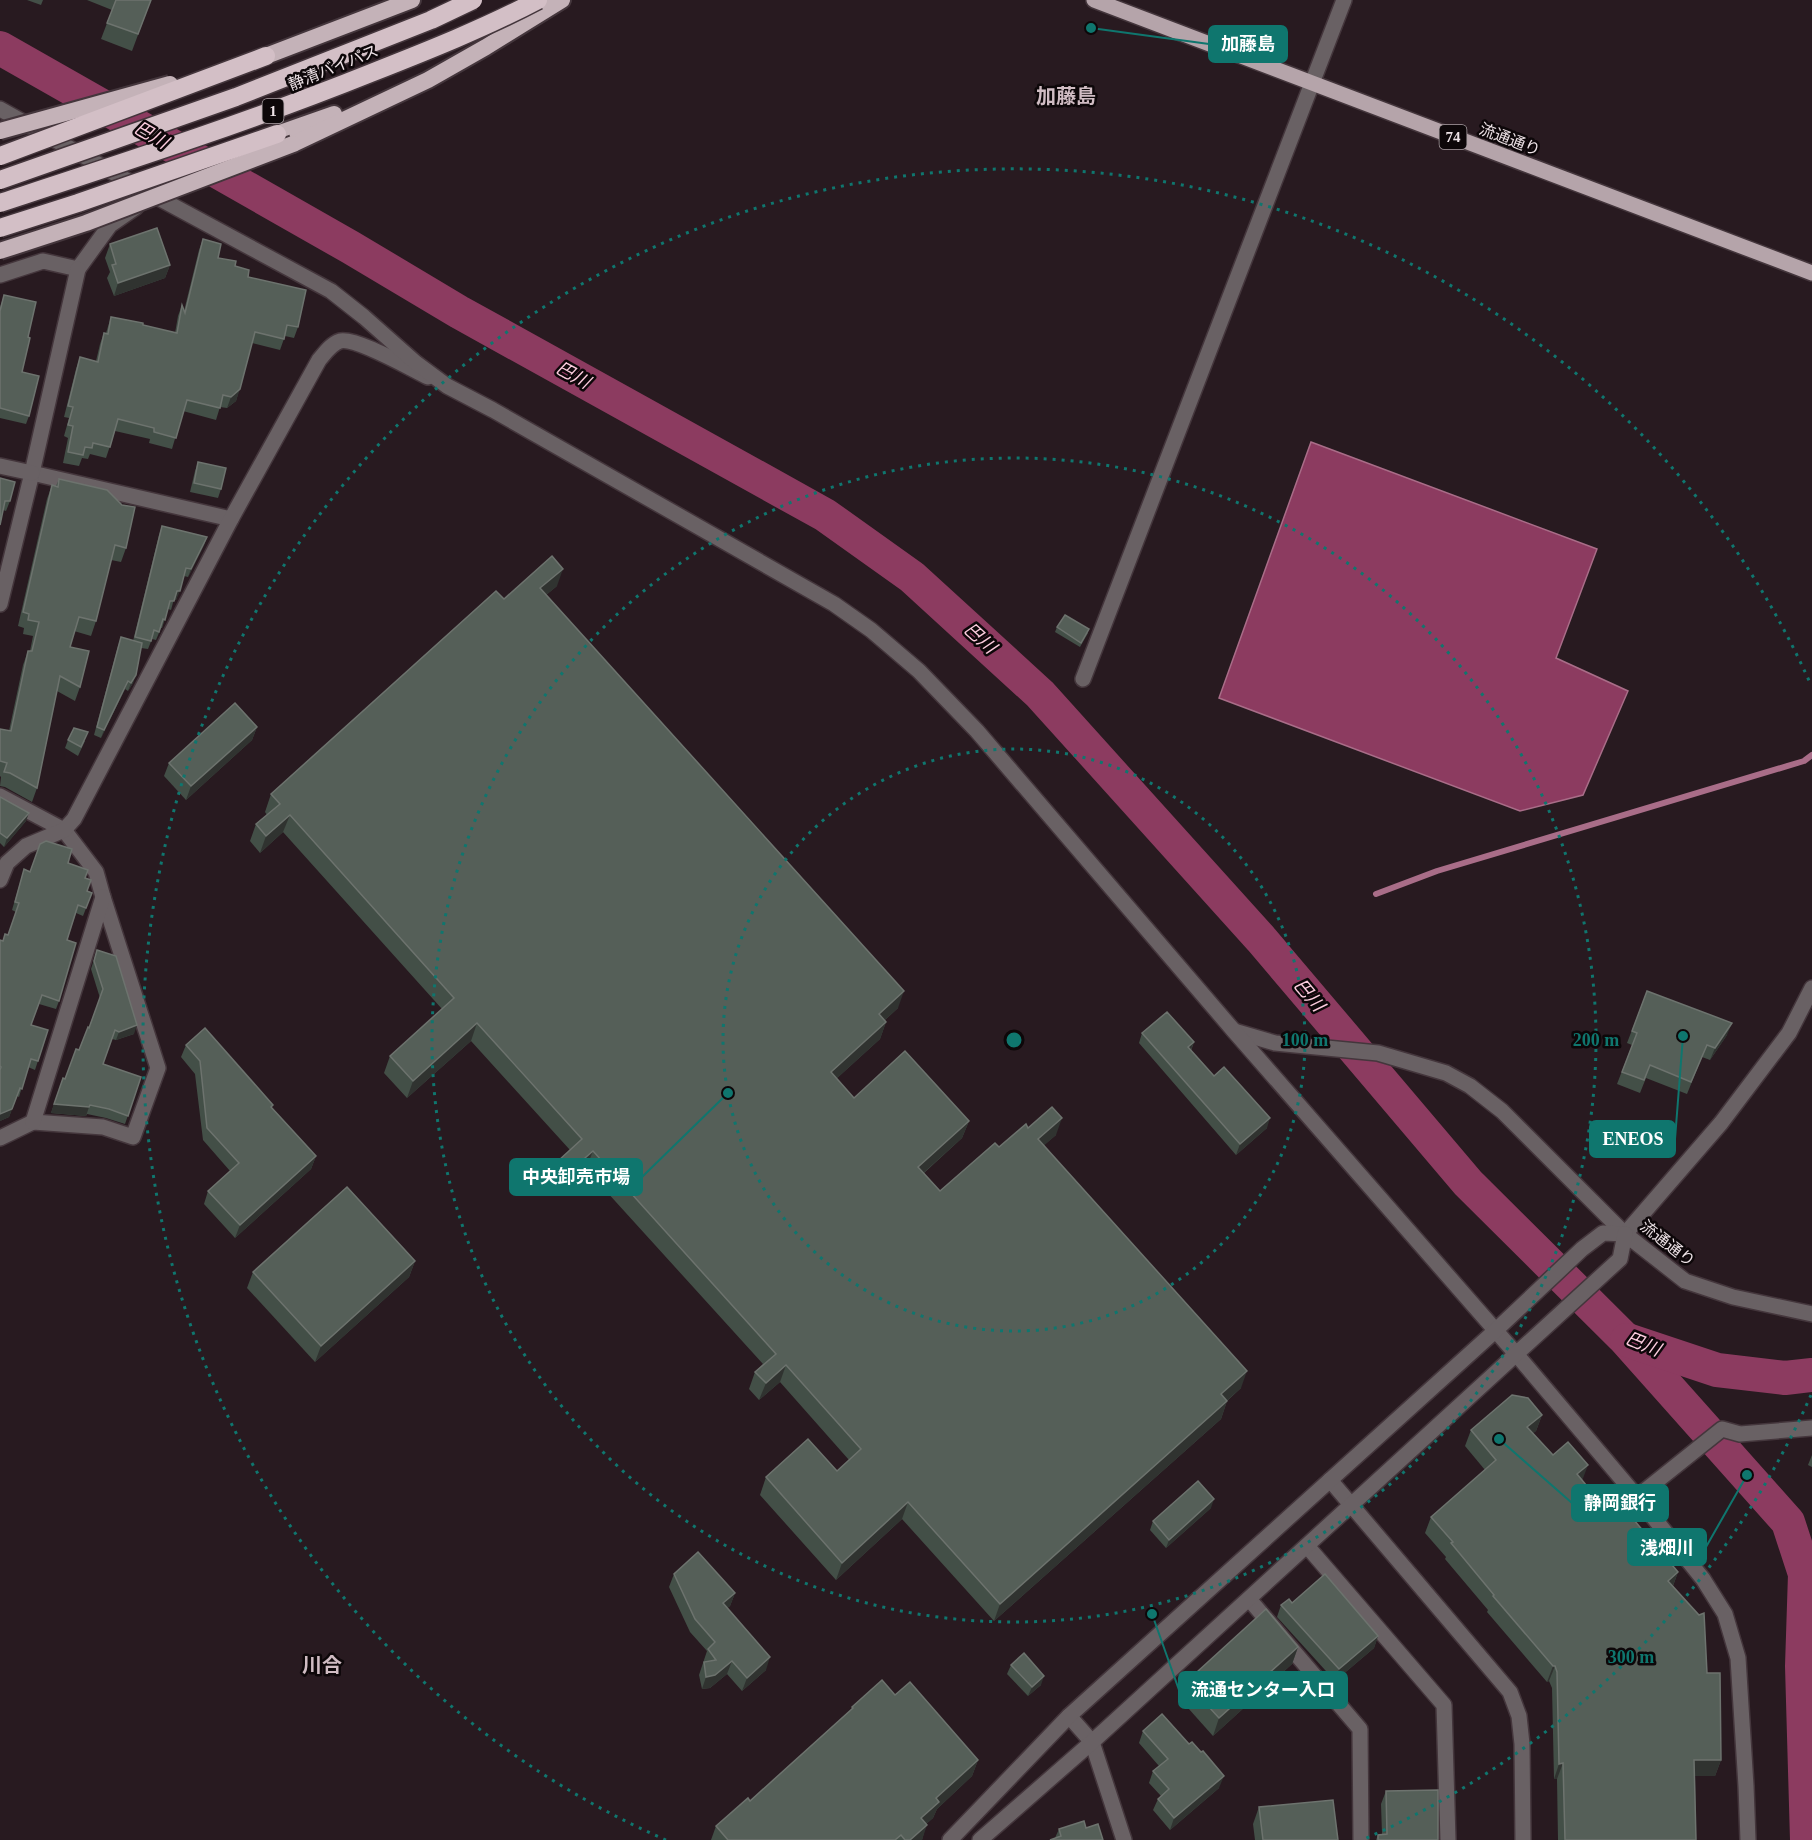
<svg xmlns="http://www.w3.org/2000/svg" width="1812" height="1840" viewBox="0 0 1812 1840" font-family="'Times New Roman','Noto Sans JP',serif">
	<rect width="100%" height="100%" fill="#281a20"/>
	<path fill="#8c3b60" stroke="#a96d88" stroke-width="1.5" d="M1311 442 1597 549 1556 658 1628 691 1583 795 1520 811 1219 698Z"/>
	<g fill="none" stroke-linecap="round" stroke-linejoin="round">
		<g stroke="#a96d88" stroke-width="6">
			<path d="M1376 894 1437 871 1804 761 1812 755"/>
			<path d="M1802 1666 1812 1685"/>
		</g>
		<g stroke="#8c3b60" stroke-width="34">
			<path d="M0 48 350 247 459 312 825 515 912 577 1040 694 1261 939 1468 1183 1625 1339 1788 1522 1805 1574 1802 1666 1807 1840"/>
			<path d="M1627 1340 1717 1370 1785 1378 1812 1375"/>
		</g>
		<defs>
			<g id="minor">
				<path d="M0 275 43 261 78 269 110 225 136 207"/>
				<path d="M32 473 231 519"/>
				<path d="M0 604 32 473 78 269"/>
				<path d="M1083 679 1344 0"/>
				<path d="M0 796 64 830 96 872 103 897 158 1068 133 1137 103 1127 33 1122 0 1138"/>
				<path d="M0 880 7 863 26 846 64 830 74 819 231 519 319 360C325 353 331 344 340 341 356 337 411 369 428 377"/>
				<path d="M1234 1031 1275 1043 1378 1053 1446 1073 1470 1086 1502 1111 1625 1234"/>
				<path d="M33 1122 103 897"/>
				<path d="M1330 1480 1510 1692 1519 1716 1522 1744 1523 1840"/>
				<path d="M1637 1497 1722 1429 1740 1434 1812 1428"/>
				<path d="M1307 1546 1444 1705 1448 1840"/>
				<path d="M1249 1599 1360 1729 1361 1840"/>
				<path d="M1069 1716 1092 1742 1124 1840"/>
			</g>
			<g id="tertiary">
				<path d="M0 109 153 195 331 291 364 317 416 363 447 386 493 410 834 604 871 630 919 671 977 731 1234 1031 1517 1355 1637 1497 1703 1579 1725 1614 1738 1658 1746 1786 1748 1840"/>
				<path d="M0 466 32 473"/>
				<path d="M1625 1234 1721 1123 1789 1033 1812 988"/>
				<path d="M1625 1234 1685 1281 1733 1297 1812 1314"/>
				<path d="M950 1840 1069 1716 1495 1331 1582 1249 1603 1233 1625 1234"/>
				<path d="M980 1840 1092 1742 1620 1259 1625 1234"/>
			</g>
			<path id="primary" d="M1094 0 1812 273"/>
			<g id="trunk">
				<path d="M266 56 412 0"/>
				<path d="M277 134 334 114"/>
				<path d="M293 144 428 80 486 47 562 0"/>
			</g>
		</defs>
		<use href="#minor" stroke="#44363c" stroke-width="18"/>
		<use href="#tertiary" stroke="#44363c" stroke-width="18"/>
		<use href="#primary" stroke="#44363c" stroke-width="18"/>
		<use href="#trunk" stroke="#44363c" stroke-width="20"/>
		<use href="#minor" stroke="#696164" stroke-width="15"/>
		<use href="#tertiary" stroke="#696164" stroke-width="15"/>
		<use href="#primary" stroke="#b5a4aa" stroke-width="15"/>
		<use href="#trunk" stroke="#c4b2b8" stroke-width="16"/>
		<defs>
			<g id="trunk-bridge">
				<path d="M0 131 170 84"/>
				<path d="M0 251 86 223 293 144"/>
			</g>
			<g id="motorway-bridge">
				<path d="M0 156 266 56"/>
				<path d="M0 180 236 97 431 20 473 0"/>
				<path d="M0 203C125 162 249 122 371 73 427 51 485 28 538 0"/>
				<path d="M0 228 78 203 277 134"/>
			</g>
		</defs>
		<use href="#trunk-bridge" stroke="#44363c" stroke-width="20" stroke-linecap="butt"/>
		<use href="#motorway-bridge" stroke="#44363c" stroke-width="21" stroke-linecap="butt"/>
		<use href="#trunk-bridge" stroke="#c4b2b8" stroke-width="16"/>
		<use href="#motorway-bridge" stroke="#d3bfc6" stroke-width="18"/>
	</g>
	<g fill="#434f47">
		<path d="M27 0H43L41 5Z"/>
		<path d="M87 0H151L132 51 101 39 112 10Z"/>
		<path d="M203 239 218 258 235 266 248 277 298 327 294 338 285 336 280 350 252 343 236 401 227 408 220 407 216 420 183 411 172 449 149 443 150 439 115 431 106 458 90 454 88 459 82 458 79 466 63 463 68 438 64 436 69 418 64 417 76 369 80 357 96 361 100 344 104 333H106L111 317 175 333 178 316 182 305 184 311 199 250Z"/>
		<path d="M110 244 170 265 165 278 114 296 107 278 110 272 105 258Z"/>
		<path d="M4 295 28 337 22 372 29 416 26 424 0 418V307Z"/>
		<path d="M198 462 221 489 218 498 190 492 195 471Z"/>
		<path d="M0 478 10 501 6 511 3 510Z"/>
		<path d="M59 479 126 548 121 562 111 560 96 621 91 636 74 631 70 647 80 687 75 701 57 691 37 788 32 802 5 787 0 786 1 777 0 776V729L9 731 23 665 28 651H30L33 636 23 634 24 628 18 626 47 499 52 485 56 486Z"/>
		<path d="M162 526 207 537 204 545 188 577 184 576 176 600 174 599 171 610 168 609 162 628H161L156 640 152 639 148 649 141 648 133 683 128 691 125 689 101 738 94 735 118 646 121 637 133 641 159 535Z"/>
		<path d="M557 586 546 595 898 1008 885 1020 886 1022 880 1039 836 1079 854 1098 969 1121 962 1138 924 1173 940 1191 999 1147 1028 1128 1056 1135 1044 1145 1241 1388 1227 1401 1221 1419 994 1621 902 1519 836 1580 760 1495 766 1477 837 1471 849 1460 780 1382 759 1400 749 1389 755 1372 763 1364 586 1169 562 1190 552 1178 558 1161 570 1150 471 1041 407 1098 384 1073 390 1056 442 1009 283 832 260 853 250 841 256 824 267 815 265 812 271 794 504 599Z"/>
		<path d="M1057 627 1088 633 1080 647 1055 632Z"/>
		<path d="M257 727 252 740 186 800 164 776 169 763Z"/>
		<path d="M68 740 85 741 78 756 65 748Z"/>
		<path d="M0 797 26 821 4 847 0 843Z"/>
		<path d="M68 863 85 878 87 891 92 893 83 916 76 913 67 940 59 1001 56 1009 39 1004 31 1025 48 1030 35 1070 28 1067 19 1097 17 1096 9 1117 0 1121V940L3 941 8 935 16 912 12 910 24 869 30 871Z"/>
		<path d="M97 950 134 1034 116 1040 112 1039 103 1064 141 1077 125 1124 106 1118 87 1114 86 1116 51 1113 63 1078 65 1079 79 1050 89 1027 100 998 91 969Z"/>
		<path d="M1647 991 1727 1035 1710 1060 1702 1057 1687 1094 1646 1078 1640 1093 1617 1084 1632 1045 1627 1043Z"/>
		<path d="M1142 1033 1194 1042 1191 1051 1214 1076 1267 1128 1236 1155 1139 1043Z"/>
		<path d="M186 1045 272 1108 316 1156 311 1169 235 1238 204 1204 208 1191 230 1171 203 1140 195 1074 181 1057Z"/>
		<path d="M415 1261 409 1277 315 1362 247 1288 253 1272Z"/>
		<path d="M1542 1415 1536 1431 1533 1433 1553 1455 1582 1480 1601 1503 1678 1572 1673 1586 1707 1673 1721 1760 1715 1776H1695L1696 1840H1558L1557 1779H1554L1552 1688 1549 1681 1547 1682 1487 1612 1488 1610 1445 1559 1446 1557 1425 1533 1431 1517 1485 1470 1465 1446 1471 1430Z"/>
		<path d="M1812 1455V1467L1808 1465Z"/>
		<path d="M1211 1508 1166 1548 1150 1530 1153 1521Z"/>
		<path d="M674 1574 735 1593 730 1606 727 1608 766 1670 742 1691 727 1674 710 1688 702 1689 699 1675 707 1651 690 1632 669 1587Z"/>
		<path d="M1281 1605 1378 1636 1374 1648 1335 1681 1277 1617Z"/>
		<path d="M1298 1647 1292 1664 1213 1736 1180 1699 1186 1682Z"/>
		<path d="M1011 1665 1041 1685 1028 1696 1007 1674Z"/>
		<path d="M895 1695 978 1760 972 1776 937 1809 933 1818 926 1824 922 1840H711L716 1826 750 1801 851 1710 852 1707Z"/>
		<path d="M1143 1731 1219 1788 1170 1830 1153 1810 1158 1799 1161 1796 1149 1783 1153 1771 1159 1766 1139 1743Z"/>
		<path d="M1386 1791 1438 1840H1376L1378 1835 1382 1834 1381 1804Z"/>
		<path d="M1259 1807 1338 1840H1255L1253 1824Z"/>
		<path d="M1086 1828 1055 1838 1059 1829Z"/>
	</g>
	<g fill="#303330">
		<path d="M170 265 165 278 114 296 118 283Z"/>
		<path d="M240 389 236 401 227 408 231 397Z"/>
		<path d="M207 537 204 545 188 577 191 569Z"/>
		<path d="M563 569 557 586 534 605 540 588Z"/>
		<path d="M177 591H180L176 600 174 599Z"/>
		<path d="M136 675 133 683 128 691 131 683Z"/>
		<path d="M128 681 125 689 101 738 104 730Z"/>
		<path d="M257 727 252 740 186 800 191 786Z"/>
		<path d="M29 813 26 821 4 847 7 838Z"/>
		<path d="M290 815 283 832 260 853 266 836Z"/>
		<path d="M904 991 898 1008 873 1031 879 1014Z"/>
		<path d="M886 1022 880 1039 824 1090 831 1072Z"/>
		<path d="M477 1023 471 1041 407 1098 413 1081Z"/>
		<path d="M1732 1023 1727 1035 1710 1060 1715 1048Z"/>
		<path d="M137 1025 134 1034 116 1040 119 1032Z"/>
		<path d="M1194 1042 1190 1052 1188 1047Z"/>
		<path d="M17 1096 9 1117 0 1121V1114Z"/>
		<path d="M54 1104 89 1107 86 1116 51 1113Z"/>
		<path d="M1062 1118 1056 1135 1032 1156 1038 1139Z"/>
		<path d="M1270 1118 1267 1128 1236 1155 1240 1144Z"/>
		<path d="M969 1121 962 1138 911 1184 918 1167Z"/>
		<path d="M593 1151 586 1169 562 1190 569 1172Z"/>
		<path d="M316 1156 311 1169 235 1238 240 1225Z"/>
		<path d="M415 1261 409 1277 315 1362 321 1346Z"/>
		<path d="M786 1365 780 1382 759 1400 766 1383Z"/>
		<path d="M1247 1371 1241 1388 1215 1411 1221 1394Z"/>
		<path d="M1227 1401 1221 1419 994 1621 1000 1604Z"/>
		<path d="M1542 1415 1536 1431 1522 1443 1527 1427Z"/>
		<path d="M1588 1465 1582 1481 1577 1474Z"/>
		<path d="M1214 1499 1211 1508 1166 1548 1169 1540Z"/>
		<path d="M908 1502 902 1519 836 1580 842 1563Z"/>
		<path d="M1678 1572 1672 1588 1668 1581Z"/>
		<path d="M735 1593 730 1606 719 1616 723 1603Z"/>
		<path d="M1378 1636 1374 1648 1335 1681 1339 1669Z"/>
		<path d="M1298 1647 1292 1664 1213 1736 1219 1718Z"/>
		<path d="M770 1657 766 1670 742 1691 747 1678Z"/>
		<path d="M732 1661 727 1674 710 1688 702 1689 706 1677Z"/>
		<path d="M1553 1666H1555L1549 1681 1547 1682Z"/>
		<path d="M1044 1676 1041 1685 1028 1696 1032 1687Z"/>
		<path d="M978 1760 972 1776 937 1809 933 1818 915 1834 921 1818 936 1798Z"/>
		<path d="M1694 1760H1721L1715 1776H1688Z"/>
		<path d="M1563 1763 1557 1779H1554L1559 1764Z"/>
		<path d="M1224 1776 1219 1788 1170 1830 1174 1818Z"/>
		<path d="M927 1825 922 1840H910Z"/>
	</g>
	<g fill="#555f58" stroke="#6d736e" stroke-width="1.5">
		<path d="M116 0H151L138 34 107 23Z"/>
		<path d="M157 228 170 265 118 283 112 265 116 264 110 244Z"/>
		<path d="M203 239 221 244 218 258 236 261 235 266 249 270 248 277 306 290 298 327 287 325 284 339 255 332 240 389 231 397 223 395 220 408 187 400 176 438 154 432V428L118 419 110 447 93 443 92 448 85 447 83 455 68 452 73 426 68 425 73 407 68 406 80 357 98 362 104 333 108 334 111 317 143 323V325L177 333 182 305 185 313Z"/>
		<path d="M4 295 36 302 28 337 30 338 22 372 39 376 29 416 0 408V311Z"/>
		<path d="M198 462 226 468 221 489 194 483Z"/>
		<path d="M0 478 15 482 10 501H5L0 525Z"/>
		<path d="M59 479 107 490 122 505 135 507 126 548 115 545 96 621 79 617 70 647 89 651 80 687 60 676 37 788 10 773 4 772 7 763 0 761V729L11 731 28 651H32L39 622 28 620 29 614 23 612 52 485 58 487Z"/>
		<path d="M162 526 207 537 191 569 186 568 180 591H177L174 601H170L165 620 163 619 159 632 154 630 151 641 135 637Z"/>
		<path d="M552 556 563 569 540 588 904 991 879 1014 886 1022 831 1072 854 1098 905 1051 969 1121 918 1167 940 1191 995 1143 999 1147 1026 1124 1028 1128 1052 1107 1062 1118 1038 1139 1247 1371 1221 1394 1227 1401 1000 1604 908 1502 842 1563 766 1477 808 1439 837 1471 861 1449 786 1365 766 1383 755 1372 776 1354 593 1151 569 1172 558 1161 582 1139 477 1023 413 1081 390 1056 454 998 290 815 266 836 256 824 280 804 271 794 496 591 504 599Z"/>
		<path d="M1065 615 1089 629 1081 643 1057 627Z"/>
		<path d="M121 637 142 643 136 675 131 683 128 681 104 730 97 727Z"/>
		<path d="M235 703 257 727 191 786 169 763Z"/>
		<path d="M74 728 88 732 81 747 68 740Z"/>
		<path d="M0 797 29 813 7 838 0 833Z"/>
		<path d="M46 841 72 849 68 863 88 870 85 878 91 880 87 891 92 893 86 908 78 905 67 940 76 943 59 1001 42 995 31 1025 48 1030 38 1061 31 1059 22 1089 20 1088 12 1109 0 1114V1070L1 1067 0 1066V940L3 941 5 934 8 935 19 903 15 902 24 869 30 872 40 844Z"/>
		<path d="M97 950 116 956 137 1025 119 1032 115 1030 103 1064 141 1077 128 1116 109 1109 90 1105 89 1107 54 1104 63 1078 65 1079 76 1049 79 1050 88 1027 89 1028 103 989 94 961Z"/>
		<path d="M1647 991 1732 1023 1715 1048 1707 1045 1691 1082 1650 1065 1644 1080 1622 1072 1637 1033 1632 1031Z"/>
		<path d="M1167 1012 1194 1042 1188 1047 1214 1076 1224 1067 1270 1118 1240 1144 1142 1033Z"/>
		<path d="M205 1028 273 1105 271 1107 316 1156 240 1225 208 1191 239 1163 207 1128 200 1061 186 1045Z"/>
		<path d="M347 1187 415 1261 321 1346 253 1272Z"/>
		<path d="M1512 1395 1528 1398 1542 1415 1527 1427 1553 1455 1568 1442 1588 1465 1577 1474 1601 1503 1612 1494 1678 1572 1668 1581 1699 1615 1704 1613 1707 1673H1720L1721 1760H1694L1696 1840H1565L1563 1763 1559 1764 1557 1672 1555 1666H1553L1493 1596 1494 1595 1451 1543 1453 1542 1431 1517 1496 1460 1471 1430Z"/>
		<path d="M1198 1481 1214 1499 1169 1540 1153 1521Z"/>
		<path d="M698 1552 735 1593 723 1603 770 1657 747 1678 732 1661 715 1675 706 1677 704 1662 716 1660 708 1649 715 1642 695 1619 674 1574Z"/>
		<path d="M1325 1574 1378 1636 1339 1669 1281 1605 1289 1599 1292 1603Z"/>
		<path d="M1266 1609 1298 1647 1219 1718 1186 1682Z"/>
		<path d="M1024 1653 1044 1676 1032 1687 1011 1665Z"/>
		<path d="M882 1680 895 1695 910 1682 978 1760 936 1798 939 1802 921 1818 927 1825 910 1840H905L901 1835 895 1840H728L716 1826 748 1798 750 1801 853 1708 852 1707Z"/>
		<path d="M1162 1714 1189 1744 1192 1742 1201 1752 1203 1751 1224 1776 1174 1818 1158 1799 1169 1789 1153 1771 1168 1759 1143 1731Z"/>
		<path d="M1438 1790V1840H1378V1835L1387 1834 1386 1791Z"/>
		<path d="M1333 1800 1338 1840H1263L1259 1807Z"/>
		<path d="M1084 1821 1086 1828 1098 1824 1103 1840H1050L1061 1836 1059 1829Z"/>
	</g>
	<g fill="none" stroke="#0f766e" stroke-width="3" stroke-dasharray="3 6">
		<circle cx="1014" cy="1040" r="291"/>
		<circle cx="1014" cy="1040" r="582"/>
		<path d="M1811 1395A872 872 0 0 1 1362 1840M666 1840A872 872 0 1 1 1811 685"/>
	</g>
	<g text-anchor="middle" stroke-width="5" stroke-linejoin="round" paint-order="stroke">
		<g fill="#0d0709" stroke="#aaa0a4" stroke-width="1.5">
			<rect x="262.5" y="99" width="21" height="24" rx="4.5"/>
			<rect x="1439.5" y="125" width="27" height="24" rx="4.5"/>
		</g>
		<g font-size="15" font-weight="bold" fill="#ede2e6">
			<text x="273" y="116">1</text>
			<text x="1453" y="142">74</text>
		</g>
		<g font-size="16" fill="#ede2e6" stroke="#0d0709">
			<text transform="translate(333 67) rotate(-22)" y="6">静清バイパス</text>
			<text transform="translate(1510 139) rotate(21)" y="6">流通通り</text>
			<text transform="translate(1668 1243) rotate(38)" y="6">流通通り</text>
		</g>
		<g font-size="18" font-style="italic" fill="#fdcddf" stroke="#0d0709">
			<text transform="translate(151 135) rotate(30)" y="6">巴川</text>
			<text transform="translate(573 375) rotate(29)" y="6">巴川</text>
			<text transform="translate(980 638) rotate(42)" y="6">巴川</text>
			<text transform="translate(1309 995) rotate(50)" y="6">巴川</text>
			<text transform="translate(1643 1344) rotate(22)" y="6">巴川</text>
		</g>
		<g font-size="20" font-weight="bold" fill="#d0bcc3" stroke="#0d0709">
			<text x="1066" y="103">加藤島</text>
			<text x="322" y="1672">川合</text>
		</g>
	</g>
	<circle cx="1014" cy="1040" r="9" fill="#0f766e" stroke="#0d0709" stroke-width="3"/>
	<g font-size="18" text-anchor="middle" font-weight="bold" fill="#0f766e" stroke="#0d0709" stroke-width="5" stroke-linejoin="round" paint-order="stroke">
		<text x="1305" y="1046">100 m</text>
		<text x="1596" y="1046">200 m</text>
		<text x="1631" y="1663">300 m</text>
	</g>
	<path fill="none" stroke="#0f766e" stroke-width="2" d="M1091 28L1209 44M1683 1036L1675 1139M728 1093L642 1177M1499 1439L1572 1503M1747 1475L1706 1547M1152 1614L1179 1690"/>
	<g fill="#0f766e" stroke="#0d0709" stroke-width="2">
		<circle cx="1091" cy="28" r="6"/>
		<circle cx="1683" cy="1036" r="6"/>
		<circle cx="728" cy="1093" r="6"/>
		<circle cx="1499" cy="1439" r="6"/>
		<circle cx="1747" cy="1475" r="6"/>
		<circle cx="1152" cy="1614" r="6"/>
	</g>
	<g fill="#0f766e" stroke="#0f766e" stroke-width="2">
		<rect x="1209" y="26" width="78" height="36" rx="6"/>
		<rect x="1590" y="1121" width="85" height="36" rx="6"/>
		<rect x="510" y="1159" width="132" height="36" rx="6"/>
		<rect x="1572" y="1485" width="96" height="36" rx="6"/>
		<rect x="1628" y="1529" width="78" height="36" rx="6"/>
		<rect x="1179" y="1672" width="168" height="36" rx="6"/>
	</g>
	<g font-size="18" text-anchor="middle" font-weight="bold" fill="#fff">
		<text x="1248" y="50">加藤島</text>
		<text x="1633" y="1145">ENEOS</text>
		<text x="576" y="1183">中央卸売市場</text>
		<text x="1620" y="1509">静岡銀行</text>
		<text x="1667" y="1554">浅畑川</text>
		<text x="1263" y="1696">流通センター入口</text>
	</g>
</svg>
